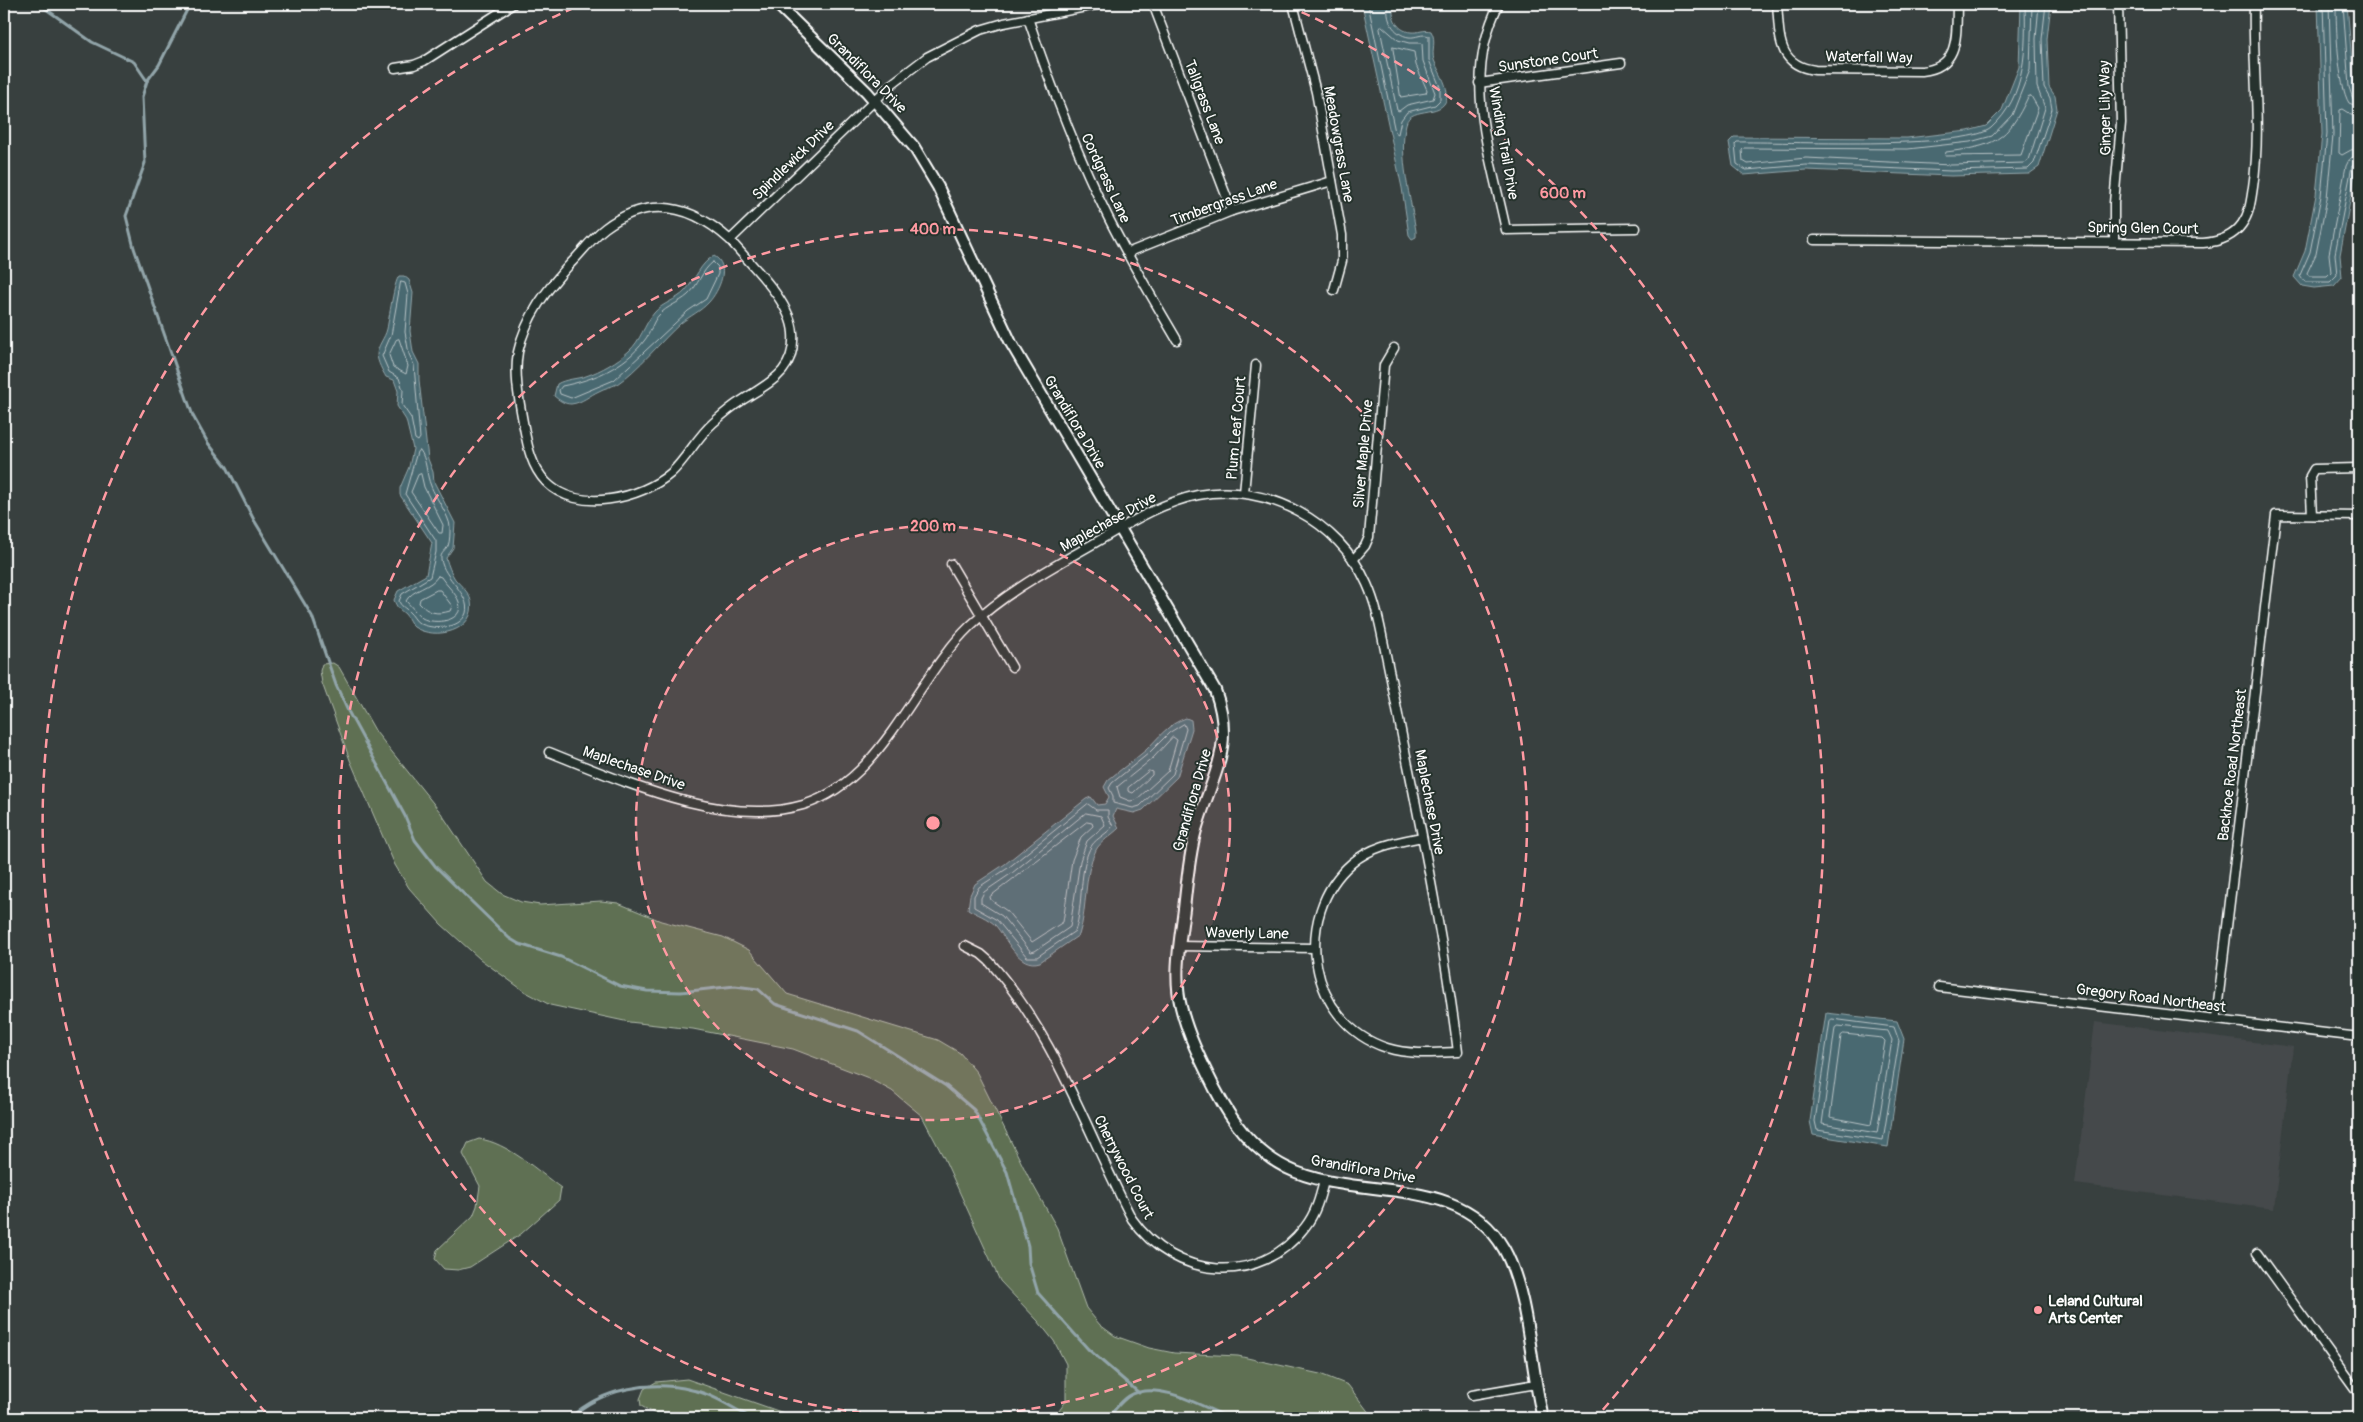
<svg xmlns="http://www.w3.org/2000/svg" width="2363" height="1422" viewBox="0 0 2363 1422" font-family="Pangolin,sans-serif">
	<rect width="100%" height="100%" fill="#38403f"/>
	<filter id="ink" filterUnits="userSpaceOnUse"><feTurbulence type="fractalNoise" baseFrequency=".02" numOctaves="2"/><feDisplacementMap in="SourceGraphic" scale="10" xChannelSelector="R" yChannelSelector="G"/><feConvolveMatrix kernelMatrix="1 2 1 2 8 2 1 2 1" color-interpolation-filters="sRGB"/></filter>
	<g filter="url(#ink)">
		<path fill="#45494b" d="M2095 1022 2293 1047 2274 1209 2075 1184Z"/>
		<g fill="#5e7053" stroke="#aeb8a9">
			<path d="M333 663 339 667 376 732 441 813 487 882 502 894 521 902 540 905 601 901 618 903 661 921 723 937 749 950 787 994 938 1040 960 1053 977 1073 1028 1176 1057 1228 1086 1308 1100 1325 1115 1336 1149 1348 1174 1353 1238 1356 1320 1374 1348 1385 1373 1418H1054L1066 1401V1364L1054 1341 1038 1321 1000 1281 944 1158 922 1116 892 1091 866 1077 793 1049 693 1029 629 1022 550 1005 524 991 480 959 441 924 409 888 395 865 350 760 322 683 320 671 322 664Z"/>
			<path d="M479 1139C507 1142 539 1172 561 1188L559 1200 521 1234 470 1267 458 1270 444 1269 435 1259 437 1250 473 1216 477 1206 480 1186 463 1154 468 1143Z"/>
			<path d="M687 1379 798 1418H799H663L641 1406 640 1399 644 1389 656 1382Z"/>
		</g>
		<g fill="#4a6971" stroke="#92a5aa">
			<path d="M1362 4H1394C1390 16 1397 31 1411 32 1418 33 1424 29 1431 31 1437 41 1431 50 1434 60 1438 71 1446 81 1447 93 1448 120 1410 104 1406 124 1398 154 1411 200 1416 231V237L1412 239 1409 235 1402 188Z"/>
			<path d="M2021 4H2051L2047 39 2049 87 2055 96 2057 109 2039 167 2029 174 1951 176 1806 170 1744 175 1733 166 1729 142 1734 137 1907 138 1968 131 1986 126 2002 110 2019 67Z"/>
			<path d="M2318 4H2347L2354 86 2359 104V152L2340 255 2342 277 2334 286 2314 288 2302 286 2294 277 2305 251 2316 195 2322 134Z"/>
			<path d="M714 256C731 265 719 291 709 302 701 311 690 316 681 323 662 340 637 371 617 384 611 387 604 388 599 391 590 395 582 403 571 404 564 404 559 400 554 396L557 384C565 379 577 379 586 376 601 371 618 361 629 351 641 340 644 325 654 313 662 303 677 300 685 291 696 279 700 263 714 256Z"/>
			<path d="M399 276H404L409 280 413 293 410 331 413 352 419 364V380L428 459 433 472 434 482 455 523 453 548 446 558C448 565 451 573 455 579 461 586 469 592 471 601 477 631 435 641 414 627 410 624 409 618 405 614 399 609 397 608 394 600L398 591 426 575 432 543 400 495V488L409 467 413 449 406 420 397 406 398 391 394 380 386 377C382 370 378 363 377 355 377 346 385 338 387 329 389 319 394 282 399 276Z"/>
			<path d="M1186 718 1191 720 1192 729 1177 777 1143 810 1134 813 1116 809 1113 816 1119 828C1112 835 1100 842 1096 850 1083 875 1088 908 1079 935L1040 962C1018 969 1007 938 995 925 988 918 976 914 968 909L970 895 975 884 1005 864 1086 799 1091 797 1097 805 1105 804 1109 797 1104 787 1108 780C1120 770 1134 760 1146 750 1159 737 1168 724 1186 718Z"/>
			<path d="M1826 1013 1897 1021 1904 1039 1888 1147 1813 1135 1810 1121Z"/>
		</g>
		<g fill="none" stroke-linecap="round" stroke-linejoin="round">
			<g stroke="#b7c3c6" stroke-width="1">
				<path d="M1368 4 1395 132 1398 134 1401 120 1407 112 1435 105 1440 100V87L1429 60V36C1422 33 1416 38 1409 37 1394 35 1384 18 1389 4"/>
				<path d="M2025 4C2026 47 2027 96 1991 128 1966 150 1780 141 1737 142L1735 144 1737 164 1746 170 1806 165 1951 171 2028 169 2034 163 2052 109 2050 98 2044 87 2042 39 2046 4"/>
				<path d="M2032 4 2030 70 2012 115 1992 136 1970 142 1908 149 1744 148 1742 150 1743 161 1748 164 1806 158 1951 165 2025 163 2029 160 2045 108 2037 87 2036 39 2039 4"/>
				<path d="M2323 4 2327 134 2321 196 2310 252 2300 275 2305 282H2330L2337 275 2335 254 2352 166 2359 162"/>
				<path d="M2329 4 2333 135 2327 198 2316 254 2307 273 2309 276H2327L2331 272 2329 254 2346 166 2350 158 2359 156"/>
				<path d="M2336 4C2336 25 2338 86 2349 103L2359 107"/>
				<path d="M2343 4 2349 87 2353 99 2359 101"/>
				<path d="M1382 26 1398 40 1409 43H1422L1423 61 1435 93 1433 99 1407 105 1399 111 1397 110 1380 29Z"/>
				<path d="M1393 47 1414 52 1416 65 1427 90 1426 93 1401 97Z"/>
				<path d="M2031 96 2038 108 2021 155 1945 156 1946 152C1994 146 2007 142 2028 97Z"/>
				<path d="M2359 115 2351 114 2343 109 2340 110 2339 153 2342 155 2351 150 2359 148"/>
				<path d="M713 262 718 267V274L706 299 688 311 614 380 571 398 560 394 559 390 562 386C593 380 625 367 644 341 651 333 652 322 659 315 667 306 679 303 688 295 698 286 702 270 713 262Z"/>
				<path d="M401 282 405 283 408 294 405 332 409 354 414 365 420 438 418 441 415 439 411 418 402 405 403 390 399 378 389 372 382 356 391 335Z"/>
				<path d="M399 339 408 366 406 374 393 367 389 355 396 340Z"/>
				<path d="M420 450C427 459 426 475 431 486 435 497 450 517 450 527 450 533 450 541 448 546 446 551 440 553 441 559 443 578 471 594 466 613 460 630 432 630 419 623 415 621 413 615 409 612 405 607 401 607 399 601L402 594 430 577 436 552V541L405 494 417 452Z"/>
				<path d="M421 474 424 487 443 525 442 533H439L411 492 418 475Z"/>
				<path d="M438 576 441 577C446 585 456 593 459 602 465 622 434 625 422 618 417 614 411 606 406 601 412 589 431 588 438 576Z"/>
				<path d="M437 590H440L452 606 450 611C437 615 428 613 419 603L420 599Z"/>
				<path d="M1184 724 1186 729 1173 774 1140 806 1133 808 1113 803V796L1109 788 1112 783 1149 753 1169 733Z"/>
				<path d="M1173 737 1177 740 1168 771 1136 800 1130 801 1120 797 1117 787 1153 758Z"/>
				<path d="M1149 771 1152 772V775L1133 793 1128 791V788Z"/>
				<path d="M1088 804 1096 810H1108V817L1113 826C1107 834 1097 838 1092 845 1078 867 1084 905 1075 931L1037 957H1027L997 920 974 907V896L979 887 1008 868Z"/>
				<path d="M1086 813 1101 816 1105 825 1087 841 1080 861 1070 927 1035 951 1031 952 1002 916 981 903V898L984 892 1012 873Z"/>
				<path d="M1087 822 1092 823 1093 826 1081 837 1072 860 1063 922 1032 942 1007 911 991 900 990 897Z"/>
				<path d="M1832 1019 1894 1027 1899 1041 1883 1140 1817 1130 1815 1121 1830 1021Z"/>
				<path d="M1838 1026 1888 1031 1892 1040 1877 1133 1822 1124 1835 1028Z"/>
				<path d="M1844 1034 1882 1038 1885 1041 1871 1125 1830 1117 1841 1036Z"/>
			</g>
			<g stroke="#92a5aa" stroke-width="3">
				<path d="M39 4 92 42 134 62 147 81"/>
				<path d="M190 4 159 65 147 81 142 97 145 163 126 216 134 248 193 416 208 443 227 467 254 520 312 616 336 685 348 711 405 816 415 840 436 867 509 938 519 944 561 957 620 986 647 991 681 992 735 986 758 989 775 1004 858 1031 946 1086 974 1110 1007 1172 1028 1246 1029 1263 1038 1293 1088 1349 1139 1393"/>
				<path d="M570 1418C602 1388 651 1380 692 1390 713 1394 733 1408 751 1418"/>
				<path d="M1107 1418C1114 1411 1121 1401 1129 1396 1157 1379 1203 1407 1229 1418"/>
			</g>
			<defs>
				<g id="minor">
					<path d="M1153 4 1232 211"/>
					<path d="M1293 4 1316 92 1342 235V261L1334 290"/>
					<path d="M1499 4C1461 78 1490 153 1506 230L1636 228"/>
					<path d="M1777 4C1780 35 1776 65 1815 70L1922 71C1961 67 1956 33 1957 4"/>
					<path d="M1028 18C1051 86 1076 153 1108 217 1129 259 1153 299 1177 340"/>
					<path d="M395 68 414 65 424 61 513 4"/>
					<path d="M1479 83 1621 63"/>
					<path d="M730 240C750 264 791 301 793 333 796 373 768 383 741 401 731 407 722 415 713 423 697 437 687 458 671 473 641 499 577 514 546 482 530 465 527 443 523 422 519 400 514 374 518 352 526 316 547 289 571 263 582 252 592 238 605 228 649 195 692 205 730 240L893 83 927 57 980 30 1004 23 1101 4"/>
					<path d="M1814 240 2203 243C2218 242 2233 237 2242 224 2250 213 2251 200 2253 187 2262 126 2252 65 2254 4"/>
					<path d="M2114 242V203L2121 123 2118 4"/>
					<path d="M1127 253 1232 211 1332 181"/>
					<path d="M1244 493 1256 365"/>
					<path d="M2312 515 2310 476 2314 469 2359 468"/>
					<path d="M1353 560 1365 546 1369 537 1384 365 1394 348"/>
					<path d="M951 564 1012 667"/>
					<path d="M549 752C622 781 724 828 803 805 883 781 913 681 970 626 1009 589 1059 564 1105 537 1134 520 1164 502 1198 495 1266 482 1339 521 1367 584 1377 606 1381 631 1386 655 1394 693 1401 732 1409 770 1428 864 1446 957 1458 1052 1435 1053 1409 1055 1387 1048 1308 1023 1291 915 1352 863 1372 846 1397 842 1422 837"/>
					<path d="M965 946 981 954 989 961C1056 1036 1086 1131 1132 1219 1174 1279 1259 1288 1305 1227 1316 1213 1320 1197 1324 1181"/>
					<path d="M1179 946 1314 948"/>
					<path d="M1939 987 2359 1037"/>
					<path d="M2216 1019 2276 515 2359 516"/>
					<path d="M2257 1253 2359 1394"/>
					<path d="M1472 1395 1536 1384"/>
				</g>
				<path id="tertiary" d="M777 4 867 92 914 147 938 187 1011 343 1215 690C1236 748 1211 777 1196 830 1189 856 1187 882 1184 909 1180 941 1173 975 1181 1007 1188 1036 1202 1063 1215 1089 1232 1122 1253 1151 1287 1168 1355 1202 1460 1171 1504 1249 1529 1294 1530 1367 1543 1418"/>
			</defs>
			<use href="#minor" stroke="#fff" stroke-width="11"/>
			<use href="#tertiary" stroke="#fff" stroke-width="14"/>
			<use href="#minor" stroke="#26332d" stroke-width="8"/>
			<use href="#tertiary" stroke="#26332d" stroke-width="10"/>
		</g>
	</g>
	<circle cx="933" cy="823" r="297" fill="#ff9aa2" fill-opacity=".12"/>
	<g fill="none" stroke="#ff9aa2" stroke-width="2.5" stroke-dasharray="9 6">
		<circle cx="933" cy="823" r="297"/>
		<circle cx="933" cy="823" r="594"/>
		<path d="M266 1413A891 891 0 0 1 578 6M1288 6A891 891 0 0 1 1600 1413"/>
	</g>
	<circle fill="#ff9aa2" stroke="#26332d" stroke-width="2" cx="2038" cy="1310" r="5"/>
	<g text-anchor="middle" stroke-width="4" stroke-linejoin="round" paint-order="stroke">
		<g font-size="15" fill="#fff" stroke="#26332d">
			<text transform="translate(1869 57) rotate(1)" y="5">Waterfall Way</text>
			<text transform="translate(1548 60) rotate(-8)" y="5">Sunstone Court</text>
			<text transform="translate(867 73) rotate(45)" y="5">Grandiflora Drive</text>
			<text transform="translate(1205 102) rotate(69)" y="5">Tallgrass Lane</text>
			<text transform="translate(2105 108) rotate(-91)" y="5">Ginger Lily Way</text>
			<text transform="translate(1504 143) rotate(80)" y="5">Winding Trail Drive</text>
			<text transform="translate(1339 144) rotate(80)" y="5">Meadowgrass Lane</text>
			<text transform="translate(793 160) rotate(-44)" y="5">Spindlewick Drive</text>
			<text transform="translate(1106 178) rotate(65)" y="5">Cordgrass Lane</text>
			<text transform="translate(1224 202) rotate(-20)" y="5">Timbergrass Lane</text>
			<text transform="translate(2143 228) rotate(1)" y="5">Spring Glen Court</text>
			<text transform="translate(1075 422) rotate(59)" y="5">Grandiflora Drive</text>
			<text transform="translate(1236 428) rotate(-85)" y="5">Plum Leaf Court</text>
			<text transform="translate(1363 454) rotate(-85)" y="5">Silver Maple Drive</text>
			<text transform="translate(1108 522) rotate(-29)" y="5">Maplechase Drive</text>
			<text transform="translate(2232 765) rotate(-83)" y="5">Backhoe Road Northeast</text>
			<text transform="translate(634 768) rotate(19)" y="5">Maplechase Drive</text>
			<text transform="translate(1192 800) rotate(-74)" y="5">Grandiflora Drive</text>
			<text transform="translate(1430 802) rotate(79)" y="5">Maplechase Drive</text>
			<text transform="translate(1247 933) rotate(1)" y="5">Waverly Lane</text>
			<text transform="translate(2151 998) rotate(7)" y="5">Gregory Road Northeast</text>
			<text transform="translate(1124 1167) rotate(63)" y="5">Cherrywood Court</text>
			<text transform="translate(1363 1169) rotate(10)" y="5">Grandiflora Drive</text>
		</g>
		<g font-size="15" font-weight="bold" fill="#fff" stroke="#26332d" text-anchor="start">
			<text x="2048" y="1306">Leland Cultural<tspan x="2048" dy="17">Arts Center</tspan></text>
		</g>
	</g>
	<circle cx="933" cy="823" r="8" fill="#ff9aa2" stroke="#26332d" stroke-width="2.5"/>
	<g font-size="15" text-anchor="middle" font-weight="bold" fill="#ff9aa2" stroke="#26332d" stroke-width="4" stroke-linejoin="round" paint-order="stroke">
		<text x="1563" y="198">600 m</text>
		<text x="933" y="234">400 m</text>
		<text x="933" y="531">200 m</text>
	</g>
	<rect width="2363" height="1422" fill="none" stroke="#26332d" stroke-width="20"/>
	<rect x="10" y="10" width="2343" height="1402" fill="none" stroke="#fff" stroke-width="2" filter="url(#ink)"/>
</svg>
